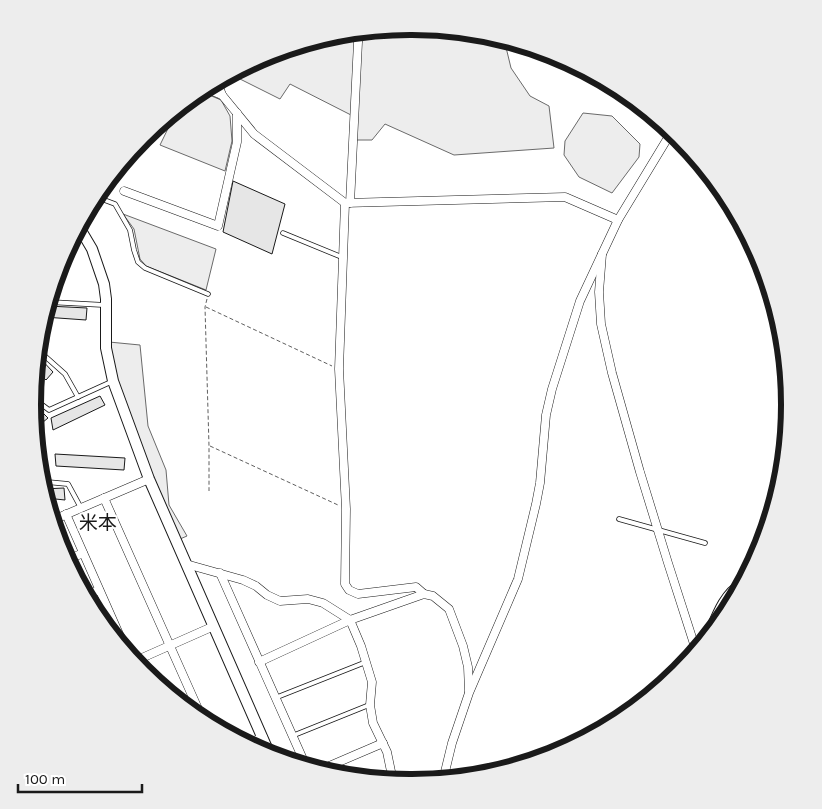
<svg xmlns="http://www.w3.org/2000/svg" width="822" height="809" viewBox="0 0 822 809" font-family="Karla,'Noto Sans JP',sans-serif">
	<rect width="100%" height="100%" fill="#fff"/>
	<g fill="#ededed" stroke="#6a6a6a">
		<path d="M403 27 404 29 444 30 485 34 504 39 511 68 530 96 549 106 554 148 454 155 385 124 372 140H357L350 132 351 115 290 84 280 99 230 74 267 55 337 33H345L357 39 359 31Z"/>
		<path d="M200 91 221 100 230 116 232 141 225 171 160 145 177 110Z"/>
		<path d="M583 113 612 116 640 144 639 157 612 193 579 177 564 155 565 141Z"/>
		<path d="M123 214 216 249 206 290 146 266 140 259 134 229Z"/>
		<path d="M109 342 140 345 148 426 166 470 169 505 187 536 180 539 152 479 117 383Z"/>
	</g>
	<g fill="#e6e6e6" stroke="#1a1a1a">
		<path d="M233 181 285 204 272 254 223 232Z"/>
		<path d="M70 243 75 251 64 256Z"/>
		<path d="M48 306 87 308 86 320 44 317Z"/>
		<path d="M38 356 53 372 46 380 36 370Z"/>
		<path d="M100 396 105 405 53 430 51 418Z"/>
		<path d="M33 407 38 413 41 411 48 418 37 427 35 425Z"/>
		<path d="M55 454 125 458 124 470 56 466Z"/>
		<path d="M64 488 65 500 46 498 43 489Z"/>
	</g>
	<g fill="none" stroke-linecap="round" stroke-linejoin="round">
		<defs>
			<g id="lane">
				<path d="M99 191V198L115 204 130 230 134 250 138 262 145 268 208 294"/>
				<path d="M283 233 344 258"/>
				<path d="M49 302 104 305"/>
				<path d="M38 350 65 374 78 397"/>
				<path d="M33 398 49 410 113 381"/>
				<path d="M42 484 47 482 68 484 81 508"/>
				<path d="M619 519 705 543"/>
				<path d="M275 698 366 662"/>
				<path d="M292 736 369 705"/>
			</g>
			<g id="street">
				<path d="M217 81 222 95 254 134 345 203 565 197 618 220"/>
				<path d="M205 88 222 95"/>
				<path d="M672 131 618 220 602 254 599 292 601 324 612 373 640 472 668 563 696 650"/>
				<path d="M124 191 218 226 237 142V113"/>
				<path d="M345 203 339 369 346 509 345 584 349 590 358 594 416 587 424 594"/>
				<path d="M350 203 358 42 361 31"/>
				<path d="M104 498 203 720"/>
				<path d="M66 514 127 652"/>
				<path d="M53 520 149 479"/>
				<path d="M67 560 83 553"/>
				<path d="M186 564 243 580 256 586 267 595 280 601 308 599 323 603 350 620 361 646 372 682 370 705 373 723 387 752 393 781"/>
				<path d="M220 573 306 766"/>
				<path d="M86 596 99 590"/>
				<path d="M135 661 214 626"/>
				<path d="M259 662 350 620 424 594 433 596 449 609 463 646 468 667 469 691"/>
				<path d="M247 744 263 737"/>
				<path d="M320 770 383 743"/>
				<path d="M443 780 452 743 469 693 518 579 536 504 540 483 546 415 552 389 580 301 602 254"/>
			</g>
			<g id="secondary">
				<path d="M79 227 92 249 104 284 106 299V348L113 381 149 479 270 755"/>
				<path d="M708 637C716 619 724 594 741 585"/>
			</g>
			<path id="primary" d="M769 519 776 498"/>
		</defs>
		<use href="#lane" stroke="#1a1a1a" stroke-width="5.5"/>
		<use href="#street" stroke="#1a1a1a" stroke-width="9"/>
		<use href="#secondary" stroke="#1a1a1a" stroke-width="12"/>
		<use href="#primary" stroke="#1a1a1a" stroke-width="13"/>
		<g stroke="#5f5f5f" stroke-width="1" stroke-dasharray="4 2.5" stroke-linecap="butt">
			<path d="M207 299 205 307 209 446V491"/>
			<path d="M206 307 332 366"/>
			<path d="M210 446 338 505"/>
		</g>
		<use href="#lane" stroke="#fff" stroke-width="4"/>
		<use href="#street" stroke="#fff" stroke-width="8"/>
		<use href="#secondary" stroke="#fff" stroke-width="10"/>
		<use href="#primary" stroke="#fff" stroke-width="11"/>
	</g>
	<g text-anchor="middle" stroke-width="4" stroke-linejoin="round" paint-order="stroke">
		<g font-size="19" fill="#1a1a1a" stroke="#fff">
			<text x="98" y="529">米本</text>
		</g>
	</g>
	<path d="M0 0H822V809H0ZM410 35H412A369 369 0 0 1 781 404V405A369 369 0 0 1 412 774H410A369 369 0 0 1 41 405V404A369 369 0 0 1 410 35Z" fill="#ededed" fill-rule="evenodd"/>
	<path fill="none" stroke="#1a1a1a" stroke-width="6" d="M410 35H412A369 369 0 0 1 781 404V405A369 369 0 0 1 412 774H410A369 369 0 0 1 41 405V404A369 369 0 0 1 410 35Z"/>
	<path d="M18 784v8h124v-8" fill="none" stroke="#1a1a1a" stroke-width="2.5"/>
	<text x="25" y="784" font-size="15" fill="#1a1a1a" stroke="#ffffff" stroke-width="4" paint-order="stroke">100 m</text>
</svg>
